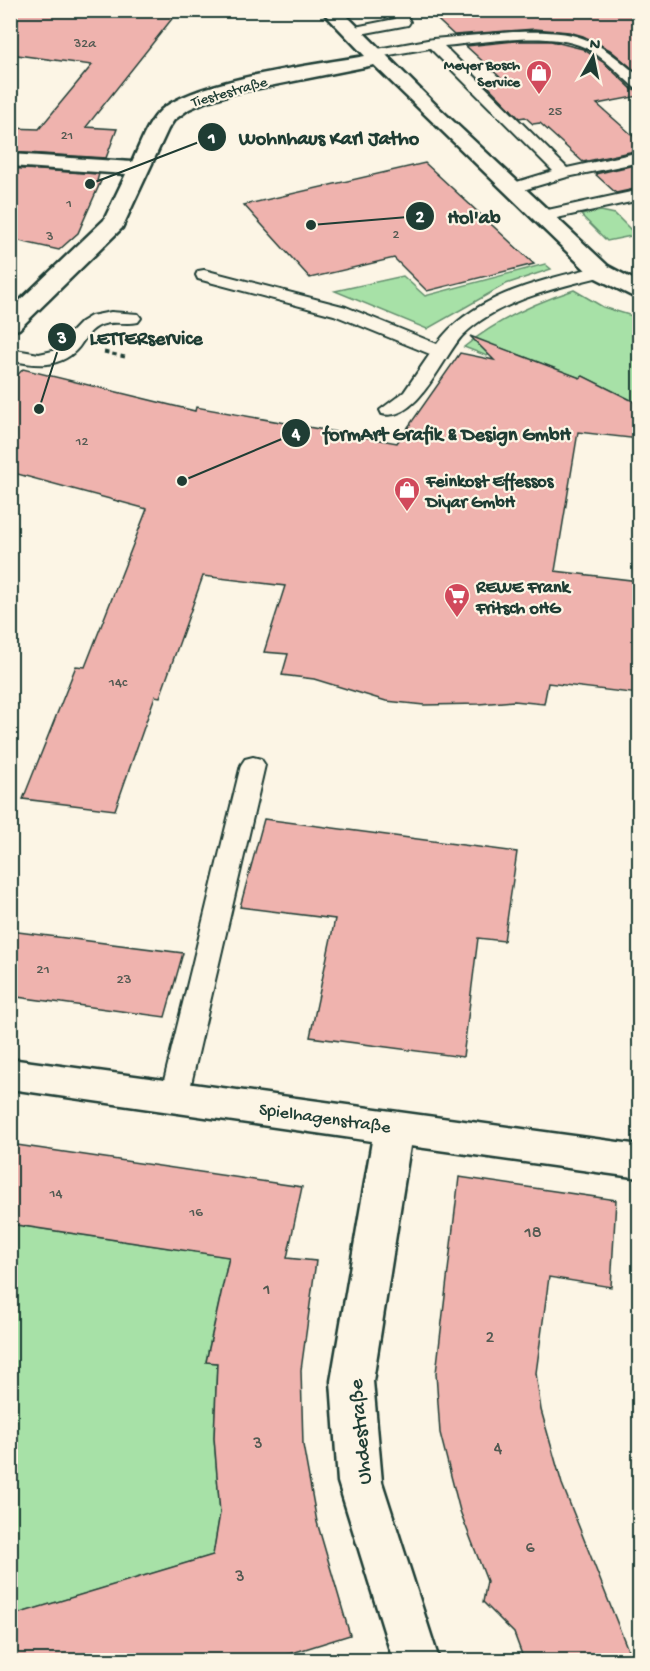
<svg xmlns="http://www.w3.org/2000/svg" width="650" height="1671" viewBox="0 0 650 1671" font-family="'Gochi Hand',sans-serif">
	<rect width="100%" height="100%" fill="#fcf5e5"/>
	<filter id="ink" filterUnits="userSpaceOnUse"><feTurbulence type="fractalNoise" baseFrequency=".0167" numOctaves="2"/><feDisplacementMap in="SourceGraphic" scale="12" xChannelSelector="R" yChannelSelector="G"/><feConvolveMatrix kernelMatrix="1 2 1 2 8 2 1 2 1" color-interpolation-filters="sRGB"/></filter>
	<g filter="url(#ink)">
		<g fill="#a7e1a7" stroke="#638f6e" stroke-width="1.5">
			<path d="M601 211 615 214 636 235 607 241 581 215Z"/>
			<path d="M545 264 551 269 506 284 427 329 335 291 403 276 425 296Z"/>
			<path d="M574 290 603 307 639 318V404L583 376 580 378 498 347 487 356 464 347C497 320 534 303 574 290Z"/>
			<path d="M10 1224 229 1257 206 1361 217 1363 214 1438 220 1513 213 1555 11 1616Z"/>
		</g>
		<g fill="#efb3ae" stroke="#1f3d34" stroke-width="1.5">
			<path d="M10 10 66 14 69 10H179L86 127 117 129 106 158 10 152V128L39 129 92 65 10 54Z"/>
			<path d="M427 10H639V74L610 50 583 36 569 32 535 29 454 35Z"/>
			<path d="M515 41H551L583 49 603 62 633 90 639 91V96L597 104 639 141V150L583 162 540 123 533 124 525 117 519 118 485 83 503 80 466 46Z"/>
			<path d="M425 163 534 264 427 291 394 258 310 278 244 205Z"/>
			<path d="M639 164V188L616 193 595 174Z"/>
			<path d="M10 168 99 174 97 181H101L78 233 59 250 10 239Z"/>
			<path d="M470 336 580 378 583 376 639 404V439L578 432 555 571 639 581V694L548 683 544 704 514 701 479 704 424 705 386 701 314 679 282 675 288 654 264 652 285 586 203 576 160 697 155 696 115 810 23 799 76 666 85 667 147 509 10 472V383L23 369 195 411 196 407 397 443 460 353 494 360Z"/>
			<path d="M264 819 517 852 504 941 478 938 463 1057 310 1037 335 919 240 907Z"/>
			<path d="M10 931 183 953 165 1017 10 996Z"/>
			<path d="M10 1144 302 1187 287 1258 316 1261 301 1370 303 1445 317 1522 350 1635 270 1660H10V1616L213 1555 220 1513 214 1438 217 1363 206 1362 229 1257 10 1224Z"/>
			<path d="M459 1177 616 1200 611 1287 549 1277 536 1373 541 1410 562 1484 632 1660H524L514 1633 483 1602 487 1581 460 1511 440 1433 436 1373Z"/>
		</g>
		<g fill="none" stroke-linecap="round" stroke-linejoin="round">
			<defs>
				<g id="service">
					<path d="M390 10H404L410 22 408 25 350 36 343 32 350 28 395 19Z"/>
					<path d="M513 32C578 30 591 35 640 77V89L635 88C619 74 603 56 584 47 546 30 484 43 444 46L567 168 640 152V162L567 177 513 193 507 191 505 188 507 185 553 171 430 48 372 58 365 54 372 50 433 39Z"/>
					<path d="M640 190V200L543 221 535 216 543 211Z"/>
					<path d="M600 266 606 267 608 271 606 275C558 288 500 299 463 335 444 354 418 423 382 414L380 410 404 392 430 354 334 315 198 279 196 275 198 271 204 270 346 307 437 344C473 294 544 280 600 266Z"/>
					<path d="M111 312 138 314 141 318 138 322C126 325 113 320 101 325 91 329 85 338 79 347 61 369 35 366 10 360V349L39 354 53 351 81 322 91 316Z"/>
					<path d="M253 757 261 759 265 765 188 1097 184 1105 174 1108 164 1105 160 1097 241 765 245 759Z"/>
				</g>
				<g id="minor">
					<path d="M321 10H341L439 108 608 266 640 283V300L592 276 374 65 234 93 207 101 189 109 174 120 168 129 122 228 19 329 10 331V310L104 220 126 174 10 166V154L132 162C140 145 147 123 161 110 198 79 314 65 365 56Z"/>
					<path d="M10 1059 640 1145V1178L410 1146 373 1381 382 1482 439 1660H393L338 1482 331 1381 372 1141 10 1089Z"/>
				</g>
			</defs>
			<use href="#service" stroke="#1f3d34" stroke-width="4"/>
			<use href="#minor" stroke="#1f3d34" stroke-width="5"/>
			<path stroke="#1f3d34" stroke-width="3" stroke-dasharray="4.5 4" stroke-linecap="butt" d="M104 352 125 357"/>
			<use href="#service" fill="#fcf5e5" fill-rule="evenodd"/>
			<use href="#minor" fill="#fcf5e5" fill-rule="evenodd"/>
		</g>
	</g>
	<defs>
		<symbol id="shop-pin" viewBox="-11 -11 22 30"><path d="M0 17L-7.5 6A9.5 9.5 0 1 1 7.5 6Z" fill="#d1495b" stroke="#fcf5e5"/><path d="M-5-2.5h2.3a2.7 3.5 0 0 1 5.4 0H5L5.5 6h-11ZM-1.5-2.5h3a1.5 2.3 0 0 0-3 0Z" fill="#fff"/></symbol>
		<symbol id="supermarket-pin" viewBox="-11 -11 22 30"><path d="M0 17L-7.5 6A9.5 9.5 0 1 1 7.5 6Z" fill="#d1495b" stroke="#fcf5e5"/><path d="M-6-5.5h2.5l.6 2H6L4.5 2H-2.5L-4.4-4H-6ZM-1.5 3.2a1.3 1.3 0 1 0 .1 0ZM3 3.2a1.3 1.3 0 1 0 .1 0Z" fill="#fff"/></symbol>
	</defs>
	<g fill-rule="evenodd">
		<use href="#shop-pin" x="524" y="58" width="30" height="40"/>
		<use href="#shop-pin" x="392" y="475" width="30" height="40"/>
		<use href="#supermarket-pin" x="442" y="581" width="30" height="40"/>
	</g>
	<g text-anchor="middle" stroke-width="4.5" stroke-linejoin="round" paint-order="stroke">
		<g font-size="14" fill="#535a52">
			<text x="85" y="47">32a</text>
			<text x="555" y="115">25</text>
			<text x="67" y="139">21</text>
			<text x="69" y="207">1</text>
			<text x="396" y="238">2</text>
			<text x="50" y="240">3</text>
			<text x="82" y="445">12</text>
		</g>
		<g font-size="15" font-weight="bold" fill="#1f3d34" stroke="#fcf5e5" text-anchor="end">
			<text x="520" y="69">Meyer Bosch<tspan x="520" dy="17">Service</tspan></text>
		</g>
		<g font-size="15" fill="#1f3d34" stroke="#fcf5e5">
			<text transform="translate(229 91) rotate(-16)" y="5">Tiestestraße</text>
		</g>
		<g font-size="15" fill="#535a52">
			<text x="118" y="686">14c</text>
			<text x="43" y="973">21</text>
			<text x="124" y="983">23</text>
			<text x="56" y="1197">14</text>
			<text x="196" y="1216">16</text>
		</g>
		<g font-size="18" font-weight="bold" fill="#1f3d34" stroke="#fcf5e5" text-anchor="start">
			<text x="426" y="486">Feinkost Effessos<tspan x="426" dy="21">Diyar GmbH</tspan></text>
			<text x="476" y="592">REWE Frank<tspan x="476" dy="21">Fritsch oHG</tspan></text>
		</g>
		<g font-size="18" fill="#1f3d34" stroke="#fcf5e5">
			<text transform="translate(325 1117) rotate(8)" y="6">Spielhagenstraße</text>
		</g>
		<g font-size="18" fill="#535a52">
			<text x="533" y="1237">18</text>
			<text x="267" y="1294">1</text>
			<text x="490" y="1342">2</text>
			<text x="258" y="1448">3</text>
			<text x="498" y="1453">4</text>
			<text x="530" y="1552">6</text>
			<text x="240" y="1581">3</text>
		</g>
		<g font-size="21" fill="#1f3d34" stroke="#fcf5e5">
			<text transform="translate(359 1432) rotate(-95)" y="7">Uhdestraße</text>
		</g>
	</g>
	<path fill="none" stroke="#1f3d34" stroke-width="2" d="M90 184L212 137M311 225L420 216M39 409L62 337M182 481L296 433"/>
	<g fill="#1f3d34" stroke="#fcf5e5" stroke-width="2">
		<circle cx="90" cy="184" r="6"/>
		<circle cx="311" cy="225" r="6"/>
		<circle cx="39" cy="409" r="6"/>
		<circle cx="182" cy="481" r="6"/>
		<circle cx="212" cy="137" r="15"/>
		<circle cx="420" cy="216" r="15"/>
		<circle cx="62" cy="337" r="15"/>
		<circle cx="296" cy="433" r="15"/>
	</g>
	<g font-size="18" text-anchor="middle" font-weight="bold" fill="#fff">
		<text x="212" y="143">1</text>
		<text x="420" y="222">2</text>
		<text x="62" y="343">3</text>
		<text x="296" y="439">4</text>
	</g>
	<g font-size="20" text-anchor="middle" font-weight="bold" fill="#1f3d34" stroke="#fcf5e5" stroke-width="4.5" stroke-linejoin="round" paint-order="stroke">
		<text x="329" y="144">Wohnhaus Karl Jatho</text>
		<text x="474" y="223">Hol'ab</text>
		<text x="146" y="344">LETTERservice</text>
		<text x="447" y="440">formArt Grafik &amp; Design GmbH</text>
	</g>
	<rect width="650" height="1671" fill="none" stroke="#fcf5e5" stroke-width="36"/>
	<rect x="18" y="18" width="614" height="1635" fill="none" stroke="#1f3d34" stroke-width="2" filter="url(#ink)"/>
	<g transform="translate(593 57) rotate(9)" stroke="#fcf5e5" stroke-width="4.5" paint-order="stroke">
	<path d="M0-4.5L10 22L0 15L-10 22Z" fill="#1f3d34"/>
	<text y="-9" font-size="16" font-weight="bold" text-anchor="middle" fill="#1f3d34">N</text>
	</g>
</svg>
